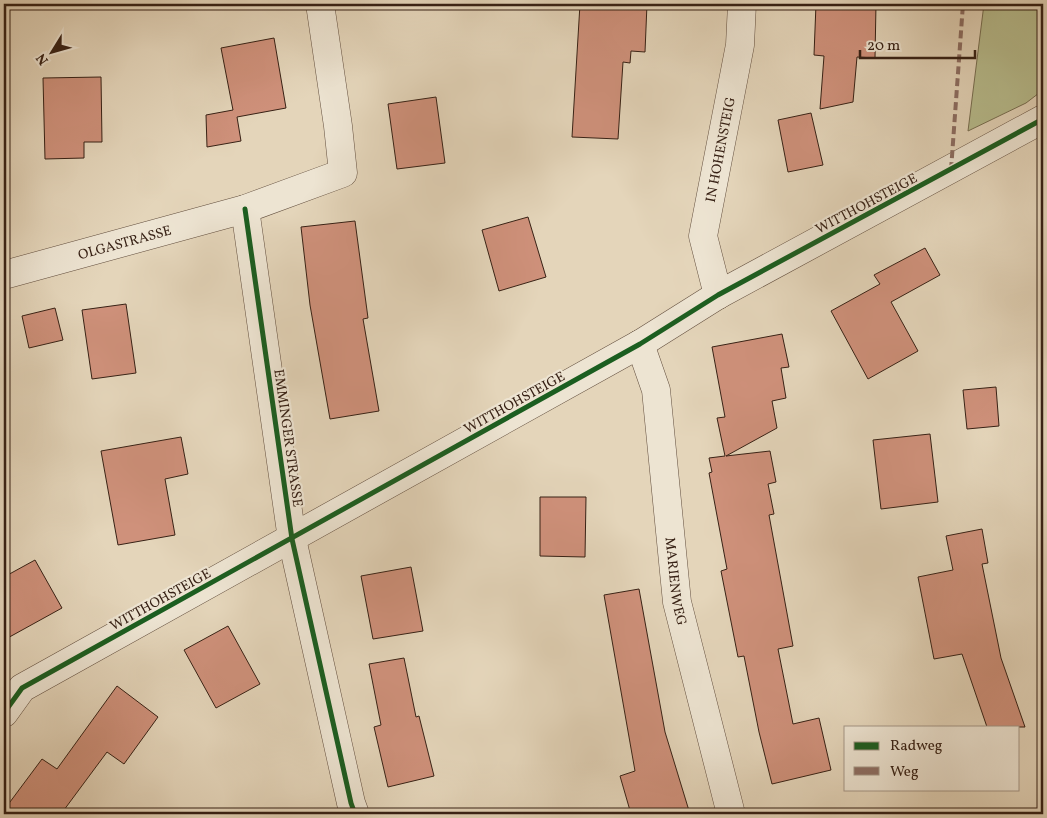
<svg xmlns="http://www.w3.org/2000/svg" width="1047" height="818" viewBox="0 0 1047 818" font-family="Vollkorn,serif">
	<rect width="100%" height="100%" fill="#e4d5ba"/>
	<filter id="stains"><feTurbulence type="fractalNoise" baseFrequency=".004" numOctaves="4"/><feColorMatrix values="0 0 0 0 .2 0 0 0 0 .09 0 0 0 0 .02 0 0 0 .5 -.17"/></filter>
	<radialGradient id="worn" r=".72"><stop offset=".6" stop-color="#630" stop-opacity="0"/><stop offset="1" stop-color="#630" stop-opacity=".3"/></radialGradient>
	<path fill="#b7bc8d" stroke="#776e51" d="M984 4H1043V90L1026 103 968 131Z"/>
	<g fill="#cf917b" stroke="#372115">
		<path d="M580 4H647L645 52 631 51 630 63 623 62 618 139 572 137Z"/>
		<path d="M816 4H876L875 58 857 57 853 102 820 109 824 56 814 55Z"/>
		<path d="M274 38 286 108 237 117 241 141 207 147 206 115 233 110 221 48Z"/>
		<path d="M101 77 102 142H84V158L45 159 43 78Z"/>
		<path d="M436 97 445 163 397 169 388 104Z"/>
		<path d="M811 113 823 165 788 172 778 120Z"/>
		<path d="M528 217 546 277 499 291 482 230Z"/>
		<path d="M355 221 368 318 363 319 379 411 330 419 310 305 301 227Z"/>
		<path d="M925 248 940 275 891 302 918 351 868 379 831 311 880 284 874 275Z"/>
		<path d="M126 304 136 373 92 379 82 310Z"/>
		<path d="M55 308 63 340 29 348 22 316Z"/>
		<path d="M782 334 789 367 781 368 786 398 772 401 777 428 726 456 770 451 776 482 768 484 774 514 769 515 793 646 778 649 793 724 819 718 831 770 772 784 759 732 744 656 738 657 721 571 727 569 709 473 712 472 709 458 725 456 717 418 725 417 712 347Z"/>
		<path d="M996 387 999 426 967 429 963 390Z"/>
		<path d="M930 434 938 502 881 509 873 440Z"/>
		<path d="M181 437 188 474 165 479 175 535 118 545 101 451Z"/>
		<path d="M540 497H586L585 557 540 556Z"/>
		<path d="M982 529 988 563 982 564 1001 658 1025 727H987L962 654 934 659 918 577 953 570 946 536Z"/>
		<path d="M35 560 62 608 4 640V577Z"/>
		<path d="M411 567 423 631 373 639 361 576Z"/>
		<path d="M639 589 665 732 690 814H631L620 776 635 771 604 595Z"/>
		<path d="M228 626 260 684 216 708 184 650Z"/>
		<path d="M404 658 416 717 419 716 434 776 388 787 374 727 381 725 369 664Z"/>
		<path d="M117 686 158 717 124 764 107 752 61 814H4V810L42 759 57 769Z"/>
	</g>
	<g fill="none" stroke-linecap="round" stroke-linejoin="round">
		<defs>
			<g id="minor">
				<path d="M245 209 292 539 351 803 355 814"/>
				<path id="s1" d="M4 275 245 209 343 173 338 126 320 4"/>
				<path id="s2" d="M718 295 703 236 740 45 742 4"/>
				<path id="s3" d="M640 344 656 390 677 602 731 814"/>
				<path d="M4 713 22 688 640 344 718 295 1043 119"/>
			</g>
		</defs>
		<use href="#minor" stroke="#624e3e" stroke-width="29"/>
		<use href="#minor" stroke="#ede4d2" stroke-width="28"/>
		<path stroke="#8d6e63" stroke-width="4" stroke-dasharray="8 4" stroke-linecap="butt" d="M951 170 963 4"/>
		<defs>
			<g id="cycleway">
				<path d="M245 209 292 539 351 803 355 814"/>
				<path d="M4 713 22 688 640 344 718 295 1043 119"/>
			</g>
		</defs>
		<use href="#cycleway" stroke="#ede4d2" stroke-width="8"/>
		<use href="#cycleway" stroke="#1b5e20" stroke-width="5"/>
	</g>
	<g text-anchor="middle" stroke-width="4.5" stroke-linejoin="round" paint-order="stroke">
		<g font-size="14" fill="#372115" stroke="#ede4d2">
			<text dy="5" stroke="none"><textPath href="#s2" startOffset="149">IN HOHENSTEIG</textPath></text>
			<text transform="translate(866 203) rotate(-28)" y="5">WITTHOHSTEIGE</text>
			<text dy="5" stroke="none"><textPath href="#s1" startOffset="125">OLGASTRASSE</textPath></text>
			<text transform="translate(514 402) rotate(-29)" y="5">WITTHOHSTEIGE</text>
			<text transform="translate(289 438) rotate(82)" y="5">EMMINGER STRASSE</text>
			<text dy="5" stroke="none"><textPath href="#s3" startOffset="241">MARIENWEG</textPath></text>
			<text transform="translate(160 599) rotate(-29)" y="5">WITTHOHSTEIGE</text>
		</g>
	</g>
	<rect width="1047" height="818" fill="none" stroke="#e4d5ba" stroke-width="20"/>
	<rect x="5" y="5" width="1037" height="808" fill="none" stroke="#372115" stroke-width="2.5"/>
	<rect x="10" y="10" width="1027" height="798" fill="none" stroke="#372115"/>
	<rect x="844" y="726" width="175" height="65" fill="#ede4d2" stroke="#a49686"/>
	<rect x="854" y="742" width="25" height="8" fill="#1b5e20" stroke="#a49686"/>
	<text x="890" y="750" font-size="15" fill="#372115">Radweg</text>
	<rect x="854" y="767" width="25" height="8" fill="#8d6e63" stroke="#a49686"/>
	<text x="890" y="776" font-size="15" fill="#372115">Weg</text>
	<g transform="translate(52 52) rotate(233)" stroke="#ede4d2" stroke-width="4" paint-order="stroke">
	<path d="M0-4L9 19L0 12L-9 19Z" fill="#372115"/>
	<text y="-8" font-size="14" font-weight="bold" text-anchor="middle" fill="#372115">N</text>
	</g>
	<path d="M860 50v8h115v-8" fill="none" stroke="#372115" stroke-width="2.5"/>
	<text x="867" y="50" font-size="15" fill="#372115" stroke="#ede4d2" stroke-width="4" paint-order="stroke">20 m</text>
	<rect width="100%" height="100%" filter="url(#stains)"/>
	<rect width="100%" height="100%" fill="url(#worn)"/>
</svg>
